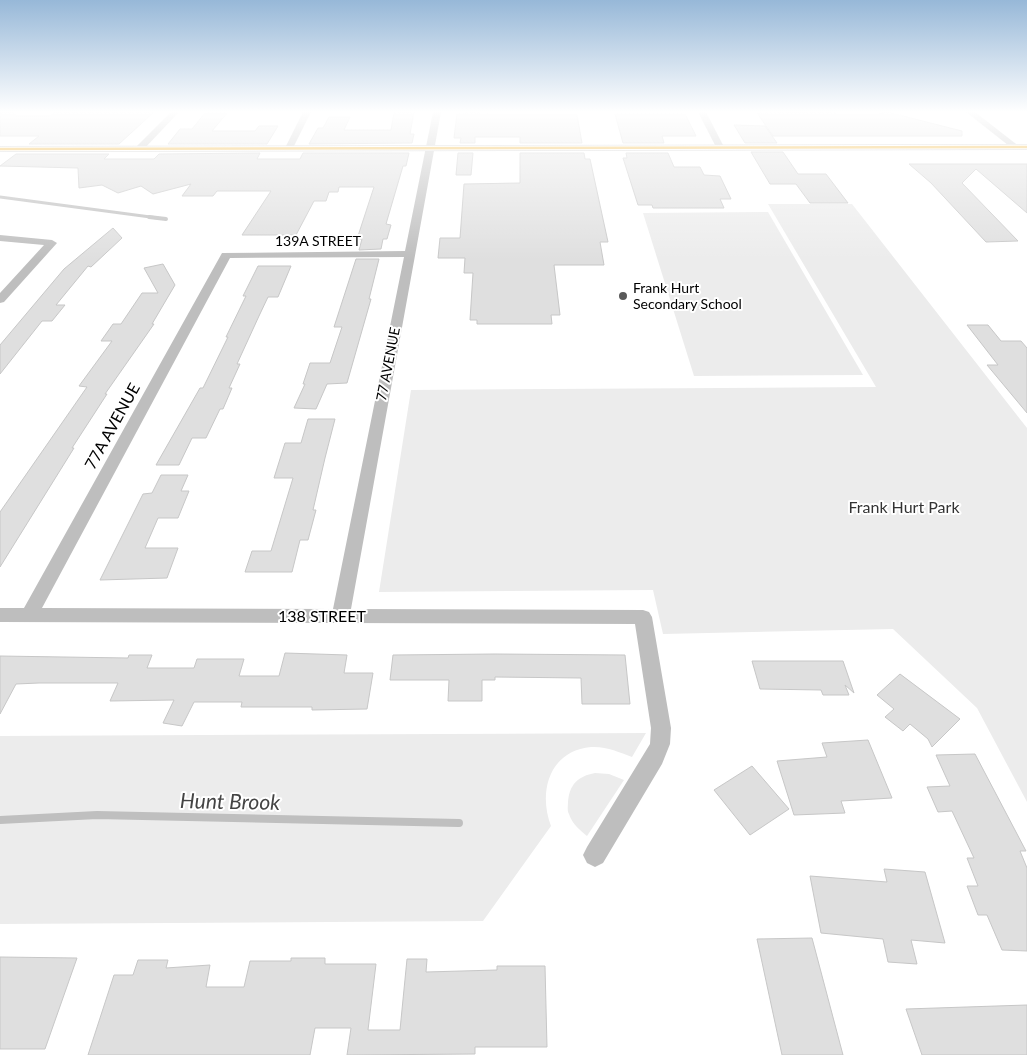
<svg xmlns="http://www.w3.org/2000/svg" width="1027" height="1055" viewBox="0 0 1027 1055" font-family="Lato,sans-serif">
	<rect width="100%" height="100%" fill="#fff"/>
	<g fill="#ececec">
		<path d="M768 204H852L1027 428V802L977 708 893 629 663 634 653 590 379 592 411 390 876 387Z"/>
		<path d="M768 212 863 375 694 376 643 213Z"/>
		<path d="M646 733 632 757C619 752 606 746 591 747 549 751 538 792 551 826L483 921 0 924V736Z"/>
		<path d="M595 773 609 774 624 780 587 836C580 830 572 824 569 814 567 811 568 806 568 802 569 785 578 776 595 773Z"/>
	</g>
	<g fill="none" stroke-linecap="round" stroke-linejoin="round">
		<path stroke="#bfbfbf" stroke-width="3" d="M0 197 158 218"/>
		<path stroke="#bfbfbf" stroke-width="4" d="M149 217 166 219"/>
		<path stroke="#bfbfbf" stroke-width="8" d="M0 820 97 815 459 823"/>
	</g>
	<g fill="#dfdfdf" stroke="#c7c7c7">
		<path d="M12 112 17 116H50L55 112H154L119 144H29L39 136H0V113Z"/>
		<path d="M414 112 410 134H414L412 143 309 144 318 128H323L329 117H350L344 130H391L394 113Z"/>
		<path d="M465 112H478V114L577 115 582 143H520V137H475V143H460L461 138H454L457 114H465Z"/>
		<path d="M834 112 836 115H874L887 112 962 131V136H773L757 113Z"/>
		<path d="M205 113H227L212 131H255L259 126H278L267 144H168L180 129H192Z"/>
		<path d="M615 114H685L696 136H662L664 143H623Z"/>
		<path d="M734 125 765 126 777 143H745Z"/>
		<path d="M751 152H783L798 174H826L848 203H810L796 184H770Z"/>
		<path d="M260 153 257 159H300L303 153H409L406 166H403L386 224 391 225 387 239H383L381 249 359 250 362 239H357L374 187H339L338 192H329L326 201H314L296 235H242L271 191H217L213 196H182L191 184 153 194 141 186 118 193 102 185 79 188 78 168 0 166 16 154H109L104 159H154L159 154Z"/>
		<path d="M458 153H473L471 175H456Z"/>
		<path d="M520 153H584L585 159H590L608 242H600L604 265H554L560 315H551L552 324H477V320H470L473 273H464L465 258H438L440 238H460L464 184 520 183Z"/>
		<path d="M626 153H668L674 167H700L704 175 720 176 731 199H720L724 208H653L652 205H638L623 158H627Z"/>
		<path d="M909 164H1027V213L976 169 962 183 1018 241 986 242 931 183Z"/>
		<path d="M113 228 122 238 91 267 88 266 56 305H65L52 321H42L0 374V345L64 269Z"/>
		<path d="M356 259H379L369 299H371L347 383 327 384 316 409 294 408 305 384H303L310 363H330L342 327H334Z"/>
		<path d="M163 264 175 285 152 324H154L105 394H107L72 448H74L0 567V512L87 387 79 386 112 341H101L113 324H121L142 293H158L144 268Z"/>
		<path d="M258 266H291L278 297H268L259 316 237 364H240L229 388H232L223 409H220L206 438H192L179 465H156L200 388H203L228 337H226L246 296H243Z"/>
		<path d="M967 325H988L1001 341H1021L1027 348V413L987 365H998Z"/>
		<path d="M308 419H335L325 458 313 510H316L308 540H300L292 572H245L252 551H271L293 478H274L285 443H301Z"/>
		<path d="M161 475H188L181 491H189L178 518H158L145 548H178L167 578 100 580 143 494 152 493Z"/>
		<path d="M285 653 347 655 344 673H373L367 709 312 710V707H241L242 702H194L182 726 163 723 174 700 110 701 118 683H39L16 684 0 714V656L128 658 129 655H152L147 668H194L197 659H244L239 676H279Z"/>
		<path d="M495 654 625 655 630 704H582L581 678 495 677V680H482V701H448L449 680H390L393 655Z"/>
		<path d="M752 661H843L854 693 845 685 849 695H823L821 690 760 689Z"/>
		<path d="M900 674 960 719 932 747 928 739 910 724 903 731 885 717 894 709 877 695Z"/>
		<path d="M868 740 892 798 841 801 845 813 794 815 777 761 827 757 822 743Z"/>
		<path d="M975 754 1026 851H1020L1027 868V951L1002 950 987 915H978L967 886H978L967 858H974L952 811 938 812 927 787 950 786 936 755Z"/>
		<path d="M752 766 789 809 750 835 714 790Z"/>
		<path d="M884 869 925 872 945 943 911 940 917 964 888 962 883 939 821 933 810 876 887 882Z"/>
		<path d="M812 938 843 1055H782L757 939Z"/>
		<path d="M0 957 77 958 45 1049H0Z"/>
		<path d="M291 958H325V964H376L368 1030H400L407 959H427L426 972 497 970V966H545L547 1047H475V1054L347 1055 351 1028H315L310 1055H88L114 975H133L138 960H168L166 968 210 965 206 987H244L250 961H291Z"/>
		<path d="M1027 1005V1055H922L906 1009Z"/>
	</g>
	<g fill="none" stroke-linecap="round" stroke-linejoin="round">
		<g fill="#bebebe" fill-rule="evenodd">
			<path d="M171 112H179L143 150H137V146Z"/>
			<path d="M303 112H311L293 148 286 150 285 148Z"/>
			<path d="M433 112H441L351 609 643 610 649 612 652 617 671 728 670 744 662 764 603 863 595 867 587 863 583 855 587 847 650 744 651 728 635 624 0 622V608H24L222 253 405 251ZM404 257 333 609 42 608 230 258Z"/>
			<path d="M698 112H706L724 147 723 149 716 147Z"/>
			<path d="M966 112H975L1020 147 1013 149Z"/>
			<path d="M0 235 52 240 57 243 4 302 0 303V293L44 245 0 241Z"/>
		</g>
		<path fill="#b8b8b8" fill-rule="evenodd" d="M1027 144V150L0 152V146Z"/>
		<defs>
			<path id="bus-1" d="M0 149 1027 147"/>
		</defs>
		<use href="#bus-1" stroke="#fff" stroke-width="4.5"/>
		<use href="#bus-1" stroke="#eb9e00" stroke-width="2.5"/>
	</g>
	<linearGradient id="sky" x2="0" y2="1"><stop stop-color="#97b8d8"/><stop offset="0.43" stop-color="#fff"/><stop offset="1" stop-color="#fff" stop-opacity="0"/></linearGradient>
	<rect width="1027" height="260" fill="url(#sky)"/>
	<circle fill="#595959" stroke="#fff" stroke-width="2" cx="623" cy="296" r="5"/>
	<g text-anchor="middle" stroke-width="4" stroke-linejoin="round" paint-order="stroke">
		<g font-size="14" fill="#000" stroke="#fff">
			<text x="318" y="246">139A STREET</text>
			<text transform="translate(388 364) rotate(-79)" y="5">77 AVENUE</text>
		</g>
		<g font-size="14" fill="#000" stroke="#fff" text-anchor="start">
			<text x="633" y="293">Frank Hurt<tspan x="633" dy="16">Secondary School</tspan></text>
		</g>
		<g font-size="16" fill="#000" stroke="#fff">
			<text transform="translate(112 426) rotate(-61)" y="6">77A AVENUE</text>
			<text x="322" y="622">138 STREET</text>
		</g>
		<g font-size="16" fill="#333" stroke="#fff">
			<text x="904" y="513">Frank Hurt Park</text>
		</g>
		<g font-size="21" font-style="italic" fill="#444" stroke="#fff">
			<text transform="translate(230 802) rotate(1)" y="7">Hunt Brook</text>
		</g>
	</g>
</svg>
